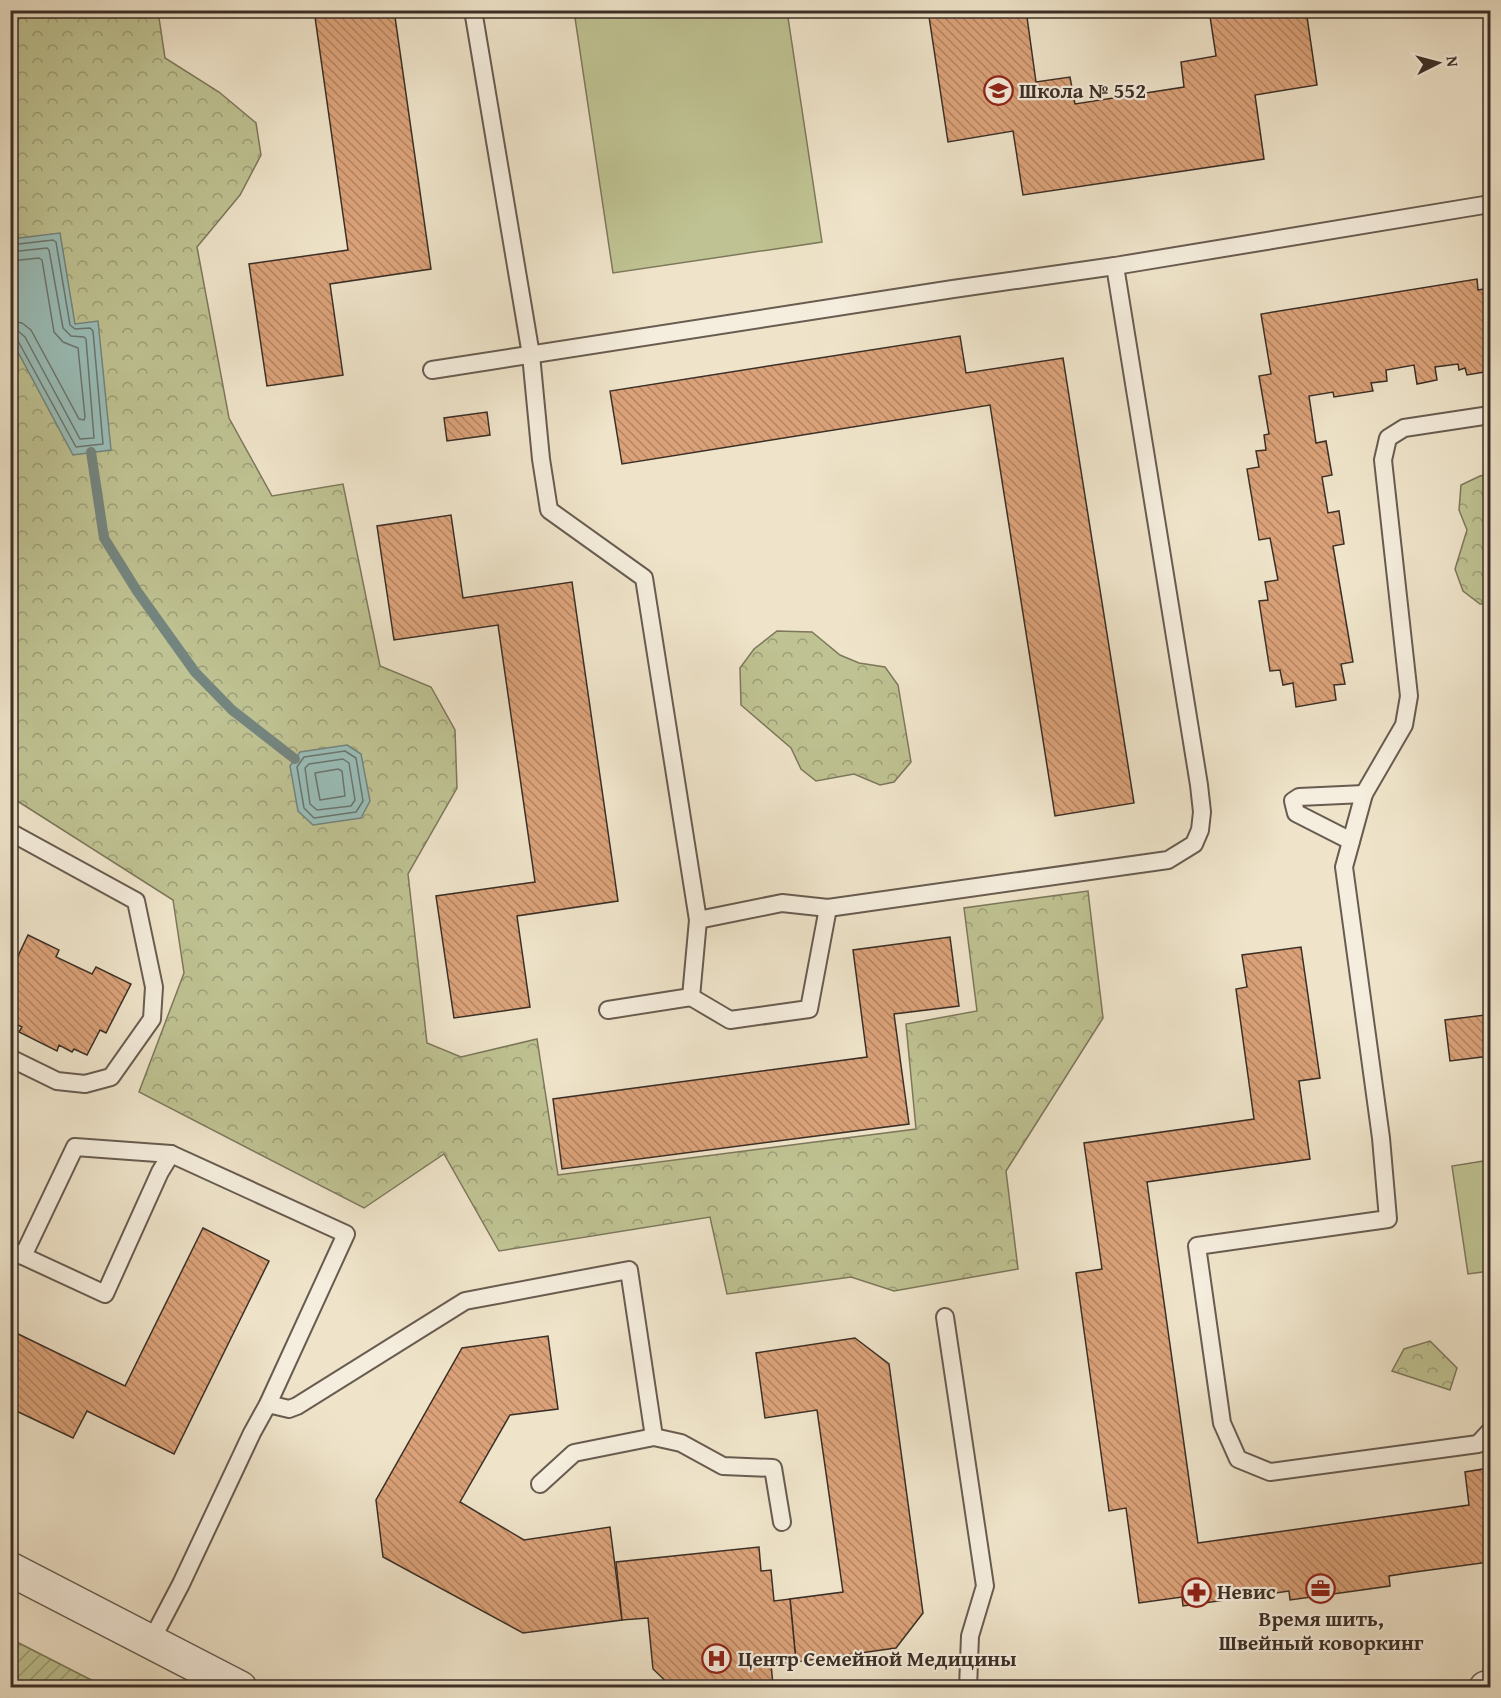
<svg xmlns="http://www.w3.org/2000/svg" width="1501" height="1698" viewBox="0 0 1501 1698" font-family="'Gentium Book Plus',serif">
	<defs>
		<pattern id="forest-crowns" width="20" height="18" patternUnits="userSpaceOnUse" patternTransform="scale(1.5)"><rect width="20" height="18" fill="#bfc292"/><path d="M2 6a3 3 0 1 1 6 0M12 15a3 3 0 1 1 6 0" fill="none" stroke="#9c9e77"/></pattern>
		<pattern id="garden-furrows" width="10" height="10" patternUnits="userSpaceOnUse" patternTransform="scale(1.5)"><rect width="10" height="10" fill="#bfc292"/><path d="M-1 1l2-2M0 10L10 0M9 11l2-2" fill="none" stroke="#9c9e77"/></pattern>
		<pattern id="building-back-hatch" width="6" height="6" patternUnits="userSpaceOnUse" patternTransform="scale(1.5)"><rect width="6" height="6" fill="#dba279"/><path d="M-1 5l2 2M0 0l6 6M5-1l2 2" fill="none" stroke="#b38463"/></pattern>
	</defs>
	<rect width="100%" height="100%" fill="#efe4ca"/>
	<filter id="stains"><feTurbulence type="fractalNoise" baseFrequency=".00333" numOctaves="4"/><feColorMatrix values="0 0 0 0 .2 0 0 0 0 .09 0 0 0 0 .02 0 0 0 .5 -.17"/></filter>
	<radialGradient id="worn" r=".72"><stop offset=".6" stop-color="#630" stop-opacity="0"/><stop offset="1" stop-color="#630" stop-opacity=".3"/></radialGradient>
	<g fill="url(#forest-crowns)" stroke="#7d785c" stroke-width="1.5">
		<path d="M11 11H158L165 58 219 92 256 123 261 155 240 195 197 247 229 418 272 496 343 484 380 666 431 687 455 730 457 788 408 874 427 1043 461 1057 537 1039 558 1175 916 1129 906 1024 977 1011 964 908 1088 891 1103 1018 1006 1171 1018 1269 894 1291 851 1277 727 1294 710 1217 499 1251 444 1154 364 1208 139 1092 184 973 173 900 11 797Z"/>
		<path d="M1490 474V604H1480L1463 591 1455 569 1467 530 1459 510 1461 485 1480 476Z"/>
		<path d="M777 631 812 632 840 655 859 663 885 667 898 685 911 762 894 782 880 785 854 774 816 781 801 769 791 748 741 705 740 668 754 649Z"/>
		<path d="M1430 1341 1457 1368 1450 1390 1392 1371 1404 1349Z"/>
	</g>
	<path fill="url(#garden-furrows)" stroke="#7d785c" stroke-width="1.5" d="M11 1639 105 1687H11Z"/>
	<g fill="#bfc292" stroke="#7d785c" stroke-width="1.5">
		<path d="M574 11H787L822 242 613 273Z"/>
		<path d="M1490 1160V1271L1468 1274 1452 1166Z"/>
	</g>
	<g fill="#9abeb9" stroke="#74857f" stroke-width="1.5">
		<path d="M60 233 75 324 98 321 111 450 73 455 11 339V239Z"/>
		<path d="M347 745 361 754 370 801 361 818 313 825 298 811 290 766 300 752Z"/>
	</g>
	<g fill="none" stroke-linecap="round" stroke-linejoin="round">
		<g stroke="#6a7670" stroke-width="1.5">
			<path d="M10 245 53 240 56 242 70 325 75 329 90 328 93 331 103 444 76 447 18 341 10 337"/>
			<path d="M10 252 47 248 49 250 63 328 71 336 84 337 86 339 94 438 80 439 25 337 18 331 10 330"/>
			<path d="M10 261 39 258 42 260 54 332 63 342 78 348 85 417 84 420 79 419 31 330 22 323 10 321"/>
			<path d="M345 751 356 758 363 801 356 812 314 818 304 808 297 767 304 757Z"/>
			<path d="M343 759 349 763 355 800 351 806 317 810 310 804 305 768 309 764Z"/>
			<path d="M338 769 342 771 345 796 320 800 315 773Z"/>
		</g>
		<path stroke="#74857f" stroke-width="10" d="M91 452 104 538 137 591 195 672 232 710 295 759"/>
	</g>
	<g fill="url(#building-back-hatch)" stroke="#3b2f27" stroke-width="1.5">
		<path d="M314 10H394L431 269 330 284 343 375 267 386 249 264 348 250Z"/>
		<path d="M928 10H1026L1036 82 1070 77 1075 104 1184 87 1181 62 1216 56 1209 10H1306L1317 85 1255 95 1264 159 1023 195 1013 131 948 142Z"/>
		<path d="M1477 279 1478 290 1490 288V371L1467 375 1465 368 1459 370 1458 364 1435 367 1437 380 1417 384 1414 365 1386 370 1387 381 1371 383 1373 391 1334 397 1333 392 1309 396 1316 443 1326 441 1332 475 1322 477 1328 513 1339 511 1344 544 1333 546 1353 662 1341 664 1345 684 1334 685 1336 700 1296 707 1293 683 1283 685 1280 670 1270 671 1259 601 1268 600 1265 582 1278 580 1270 538 1259 540 1247 469 1259 467 1256 451 1266 450 1264 435 1269 434 1259 376 1271 374 1261 314Z"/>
		<path d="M960 336 966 373 1063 358 1134 803 1055 816 990 405 622 464 610 391Z"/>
		<path d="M487 412 490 435 447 441 444 418Z"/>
		<path d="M451 515 463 598 572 582 618 901 517 916 530 1007 454 1018 436 896 535 882 498 625 394 640 377 526Z"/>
		<path d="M28 935 59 950 56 957 92 974 96 967 131 984 106 1033 100 1030 87 1055 74 1049 72 1052 59 1045 57 1051 19 1032 22 1027 10 1021V987L12 983 10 982V973Z"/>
		<path d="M950 937 959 1006 894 1014 909 1124 562 1169 553 1099 867 1057 853 950Z"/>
		<path d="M1301 947 1320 1078 1299 1081 1310 1159 1147 1182 1198 1543 1469 1505 1465 1472 1490 1468V1571L1489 1562 1415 1572 1389 1576 1390 1586 1290 1600 1289 1591 1183 1606 1182 1597 1139 1603 1126 1508 1109 1511 1076 1273 1102 1269 1084 1143 1254 1119 1236 989 1247 987 1242 955Z"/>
		<path d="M1485 1015 1490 1056 1450 1061 1445 1020Z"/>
		<path d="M203 1228 269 1261 174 1454 87 1411 73 1438 10 1408V1330L125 1386Z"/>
		<path d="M548 1336 558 1409 510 1415 460 1502 524 1540 610 1527 622 1620 523 1633 383 1557 376 1500 462 1348Z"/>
		<path d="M855 1338 889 1364 923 1613 896 1648 796 1662 790 1599 843 1592 817 1410 765 1418 756 1353Z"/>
		<path d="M759 1547 761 1571 771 1570 774 1601 790 1599 796 1662 771 1664 773 1685 752 1688H673L653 1669 648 1618 622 1620 616 1562Z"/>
	</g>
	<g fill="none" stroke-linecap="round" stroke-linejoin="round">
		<defs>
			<g id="lane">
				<path d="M473 10 531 355 541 459 549 510 644 578 698 920 782 903 828 908 1168 860 1194 844 1200 830 1202 812 1199 785 1115 266"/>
				<path d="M432 370 953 289 1115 266 1490 204"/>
				<path d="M1490 415 1404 428 1388 438 1383 460 1409 696 1404 725 1364 794 1344 867 1381 1138 1388 1219 1197 1246 1222 1423 1238 1459 1270 1472 1478 1444 1490 1431"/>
				<path d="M10 832 136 901 154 987 152 1019 111 1077 85 1084 57 1081 10 1058"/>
				<path d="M1351 841 1296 813 1293 801 1299 797 1364 794"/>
				<path d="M691 997 730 1020 809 1009 828 908"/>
				<path d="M608 1010 691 997 698 920"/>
				<path d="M10 1250 105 1294 160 1172 171 1154"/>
				<path d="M23 1256 75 1147 171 1154 346 1234 268 1404 252 1433 181 1584 150 1643"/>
				<path d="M945 1317 985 1586 970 1636 968 1688"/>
				<path d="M268 1404 289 1409 297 1406 465 1301 629 1270 654 1437"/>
				<path d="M540 1484 574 1453 654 1437 681 1443 723 1466 773 1468 782 1522"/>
			</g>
			<g id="street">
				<path d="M10 1569 240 1688"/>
				<path d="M1486 1688 1490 1687"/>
			</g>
		</defs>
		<use href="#lane" stroke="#685c50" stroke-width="20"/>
		<use href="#street" stroke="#685c50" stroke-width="36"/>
		<use href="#lane" stroke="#f5eddd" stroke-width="16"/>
		<use href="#street" stroke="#f5eddd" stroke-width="33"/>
	</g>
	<defs>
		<symbol id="school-ring" viewBox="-11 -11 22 22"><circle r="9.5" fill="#f5eddd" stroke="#8f2418" stroke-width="1.5"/><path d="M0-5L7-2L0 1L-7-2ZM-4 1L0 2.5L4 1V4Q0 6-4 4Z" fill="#8f2418"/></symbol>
		<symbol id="office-ring" viewBox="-11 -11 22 22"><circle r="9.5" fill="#f5eddd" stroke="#8f2418" stroke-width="1.5"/><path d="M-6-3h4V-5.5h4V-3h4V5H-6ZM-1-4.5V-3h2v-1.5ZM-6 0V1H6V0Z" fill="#8f2418"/></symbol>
		<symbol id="pharmacy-ring" viewBox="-11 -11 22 22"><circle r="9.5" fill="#f5eddd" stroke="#8f2418" stroke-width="1.5"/><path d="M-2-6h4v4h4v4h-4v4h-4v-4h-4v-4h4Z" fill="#8f2418"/></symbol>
		<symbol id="hospital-ring" viewBox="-11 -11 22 22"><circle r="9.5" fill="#f5eddd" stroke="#8f2418" stroke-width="1.5"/><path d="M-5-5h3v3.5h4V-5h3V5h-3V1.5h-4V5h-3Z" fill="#8f2418"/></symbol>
	</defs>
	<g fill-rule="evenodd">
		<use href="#school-ring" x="982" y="74" width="33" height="33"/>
		<use href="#office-ring" x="1304" y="1572" width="33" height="33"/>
		<use href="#pharmacy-ring" x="1180" y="1576" width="33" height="33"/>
		<use href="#hospital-ring" x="700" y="1642" width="33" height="33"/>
	</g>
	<g text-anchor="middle" stroke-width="4.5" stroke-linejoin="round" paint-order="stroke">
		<g font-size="21" font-weight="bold" fill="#3b2f27" stroke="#f5eddd" text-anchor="start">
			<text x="1019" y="98">Школа № 552</text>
			<text x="1217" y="1599">Невис</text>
			<text x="1321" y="1626" text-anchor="middle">Время шить,<tspan x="1321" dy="24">Швейный коворкинг</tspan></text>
			<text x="738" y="1666">Центр Семейной Медицины</text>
		</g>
	</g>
	<rect width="1501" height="1698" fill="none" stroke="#efe4ca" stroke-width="36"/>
	<rect x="12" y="12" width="1477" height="1674" fill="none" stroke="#3b2f27" stroke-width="3"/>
	<rect x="18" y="18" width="1465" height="1662" fill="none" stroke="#3b2f27" stroke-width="1.5"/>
	<g transform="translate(1438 63) rotate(84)" stroke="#f5eddd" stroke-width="4.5" paint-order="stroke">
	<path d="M0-4.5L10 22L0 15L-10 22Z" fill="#3b2f27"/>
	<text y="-9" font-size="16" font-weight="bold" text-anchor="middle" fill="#3b2f27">N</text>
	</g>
	<rect width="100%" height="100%" filter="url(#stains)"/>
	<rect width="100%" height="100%" fill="url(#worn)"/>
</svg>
